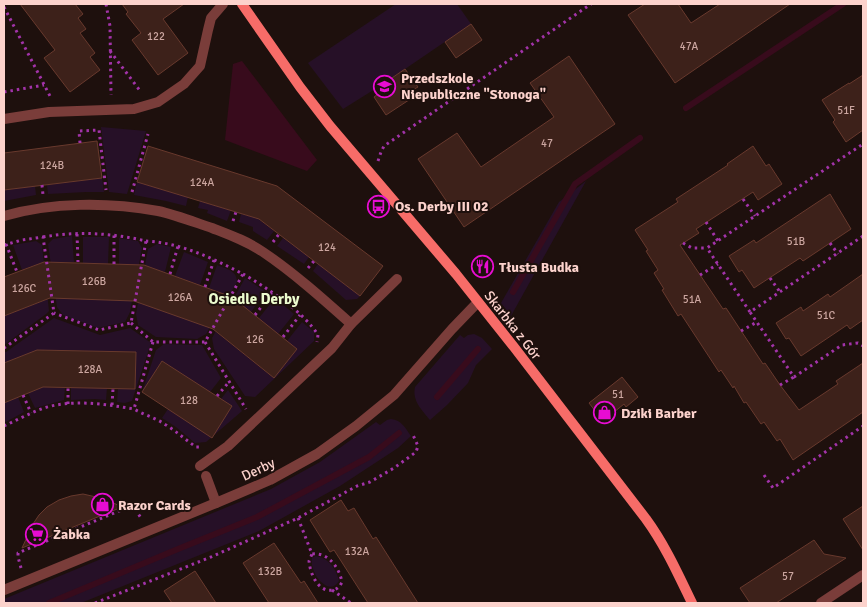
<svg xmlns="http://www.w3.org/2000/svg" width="867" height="607" viewBox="0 0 867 607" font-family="Signika,sans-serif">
	<rect width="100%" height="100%" fill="#1e100d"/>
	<g fill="#261027">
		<path d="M396 4H457L471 24 383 84 343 109 308 63Z"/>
		<path d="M101 127 146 131 127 194 109 192Z"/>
		<path d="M102 178 104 192H86L48 194 47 185Z"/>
		<path d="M586 181 511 316 501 303 559 202Z"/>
		<path d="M137 182 188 197 186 206 166 201 134 195Z"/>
		<path d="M35 186 36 195 4 201V190Z"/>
		<path d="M200 201 231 210 227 221 207 213 208 210 198 208Z"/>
		<path d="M241 214 257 218 274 231 267 240 253 231V227L239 222Z"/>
		<path d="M72 236 74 262H58L57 298 130 300 131 264H119V238L138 241 142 248 130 312 125 322 98 328 63 315 57 307 48 244 53 239Z"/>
		<path d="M83 237H109L108 264 83 263Z"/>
		<path d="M283 238 309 257 304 264 277 246Z"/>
		<path d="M36 241 42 245 49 311 46 314 4 345V316L48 299 35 265 22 270 13 245Z"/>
		<path d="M157 244 171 247 165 272 151 268 139 302 208 327 221 293 209 288 217 265C226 269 237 270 237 282L206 334 197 339 156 337 138 325 136 314 148 249Z"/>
		<path d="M184 252 208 262 200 285 175 276Z"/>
		<path d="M318 264 360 296 357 299 346 300 313 271Z"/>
		<path d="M245 278 266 292 251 312 239 303 216 332 274 378 297 349 287 341 302 322 314 332V341L255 397 245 396 214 349 212 338Z"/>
		<path d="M275 298 294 314 278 334 259 318Z"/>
		<path d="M54 318 100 335 130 328 151 343 132 401 125 403 117 402 118 389H135L136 352 44 350 43 387 65 388 64 400 35 408 28 393 43 387 30 353 4 363V352H6Z"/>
		<path d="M474 334 482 338 492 349 476 365 468 383 447 405 430 420C422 410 412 401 415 387L460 335 464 338 468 335Z"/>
		<path d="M164 344 202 345 221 378 210 392 162 361 142 392 156 350Z"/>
		<path d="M71 388H107L106 400 95 399 71 400Z"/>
		<path d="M228 390 242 411 206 442 195 443 176 427 162 418 168 409 212 437 232 406 221 399Z"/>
		<path d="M18 397 24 412 4 423V403Z"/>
		<path d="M391 419C402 420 405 428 411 436L398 448 340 486 259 531 81 603H4V599L271 489 320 462 376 422 380 425 387 420Z"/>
		<path d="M316 556C329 558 336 569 339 581 329 598 309 573 312 558Z"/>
	</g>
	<path fill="#380b1c" d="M242 61 317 160 307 171 225 140 233 64Z"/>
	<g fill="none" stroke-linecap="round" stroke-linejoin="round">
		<g stroke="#380b1c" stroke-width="6">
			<path d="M686 108 843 4"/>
			<path d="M513 292 575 184 640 138"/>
			<path d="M437 397 478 349"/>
			<path d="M49 603 178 549 257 517 369 457 399 433"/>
		</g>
	</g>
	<g fill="#3d211a" stroke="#68392d">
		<path d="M20 4H75L83 14 78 18 86 29 80 33 95 53 90 57 100 70 70 92 44 58 55 50Z"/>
		<path d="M122 4H184L163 19 188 53 158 75 132 40 141 33 126 14 128 12Z"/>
		<path d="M645 4H678L691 23 720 4H790L675 83 628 15Z"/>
		<path d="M471 24 482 40 456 58 445 42Z"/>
		<path d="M569 56 615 124 464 227 418 159 457 133 481 167 554 117 530 83Z"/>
		<path d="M405 69 418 87 411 91 415 96 386 115 374 97 385 89 383 84Z"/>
		<path d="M863 75V130L846 142 833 122 835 120 822 100 849 83V84Z"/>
		<path d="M97 141 102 178 4 190V153Z"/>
		<path d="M148 146 277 186 383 266 360 296 259 219 137 182Z"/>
		<path d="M753 146 766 166 769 164 782 184 758 200 753 192 696 229 699 233 680 245 723 309 726 308 763 364 765 363 780 385 799 410 838 384 836 381 863 363V412L793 460 780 439 777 441 764 422 761 424 746 402 744 403 734 386 733 388 721 370 719 372 681 314 678 316 662 290 664 289 654 273 658 270 646 251 648 250 635 230 636 229 678 202 676 199 728 165 727 164Z"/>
		<path d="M830 194 851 229 803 261 800 258 754 288 742 270 739 272 729 256 754 240 756 243Z"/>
		<path d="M44 262 144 265 232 297 297 349 274 378 213 329 134 301 50 298 4 316V277Z"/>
		<path d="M863 274V320L850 329 847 325 801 356 789 338 786 339 776 323 801 307 803 311 828 294 830 297Z"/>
		<path d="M37 350 136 352 135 389 43 387 4 403V363Z"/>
		<path d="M162 361 232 406 212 438 142 392Z"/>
		<path d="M622 377 638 397 626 407 624 404 608 417 599 416 589 403Z"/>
		<path d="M83 494 105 499 122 507 22 548 33 524 39 515 47 507 59 500 71 496Z"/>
		<path d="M341 500 348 511 354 508 373 539 376 537 418 603H368L334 550 330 552 310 520Z"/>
		<path d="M863 506V550L843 519Z"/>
		<path d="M814 540 824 554 846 558 776 603H750L740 588Z"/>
		<path d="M274 543 301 583 304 581 318 603H269L243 563Z"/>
		<path d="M195 571 216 603H172L164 591Z"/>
	</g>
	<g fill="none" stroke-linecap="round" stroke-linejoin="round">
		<g stroke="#a233a9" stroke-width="3" stroke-dasharray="2.5 4" stroke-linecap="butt">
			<path d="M106 4 110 26 111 95"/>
			<path d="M4 7 51 98"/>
			<path d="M110 51 141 92"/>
			<path d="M4 92 44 85"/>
			<path d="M80 143 79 131 99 130 106 190"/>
			<path d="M378 161 381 152 384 146 591 4"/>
			<path d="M42 185 43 195"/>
			<path d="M132 192 148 134"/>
			<path d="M743 199 755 216"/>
			<path d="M233 221 236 212"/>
			<path d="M706 222 718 241"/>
			<path d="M77 234 78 262"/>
			<path d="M863 236 750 312 794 377 842 345 858 343 863 346"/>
			<path d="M43 237C77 231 112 233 146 241L131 323 99 330 54 313"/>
			<path d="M273 242 279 234"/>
			<path d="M683 243 692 248H707"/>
			<path d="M830 243 838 254"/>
			<path d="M6 244 17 272"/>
			<path d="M4 245 22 240 43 237 54 313 4 348"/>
			<path d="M114 264V235"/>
			<path d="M308 268 314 261"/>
			<path d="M170 274 178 246"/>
			<path d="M243 274C266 287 305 313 318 335L317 342"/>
			<path d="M700 275 718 264"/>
			<path d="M770 278 780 292"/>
			<path d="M205 287 214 260"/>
			<path d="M750 312 707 248 863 144"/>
			<path d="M255 315 272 293"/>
			<path d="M131 323 153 342H205L243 274C212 258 181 243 146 241"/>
			<path d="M741 331 757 322"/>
			<path d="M283 337 300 315"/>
			<path d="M153 342 134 409C144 415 156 418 166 425 177 432 186 440 196 447H200"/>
			<path d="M205 342 246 409"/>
			<path d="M780 385 794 377"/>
			<path d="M23 395 31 413"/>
			<path d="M217 396 229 382"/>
			<path d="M68 404V388"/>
			<path d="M112 405 113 389"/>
			<path d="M4 426C17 420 30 413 44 408 73 399 104 404 134 409"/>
			<path d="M764 475 773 488 863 426"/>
			<path d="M298 518 312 554 309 561C310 573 318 593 333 590 338 589 340 586 342 582 339 567 328 552 312 554"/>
			<path d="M21 568 18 557V553L131 506 135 509 141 518"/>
			<path d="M332 590 351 603"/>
			<path d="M95 603 211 557 298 518 357 486 370 482 394 468 416 452 418 446 413 435"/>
		</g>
		<g stroke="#7a3d3a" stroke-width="10">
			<path d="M4 119 49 112 134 109 158 102 184 84 200 66 208 30 211 18 223 4"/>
			<path d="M206 476 216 503"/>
			<path d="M821 603 863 575"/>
		</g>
		<g stroke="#7a3d3a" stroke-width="10">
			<path d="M4 216C52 202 108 202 158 211 176 215 194 222 212 228 230 235 247 241 263 252 294 273 323 299 351 324"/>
			<path d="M200 466 228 446 332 348 351 324 397 279"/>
			<path d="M4 590 216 503 270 480 317 454 356 426 394 395 452 329 478 302"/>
		</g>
		<path stroke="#f76c68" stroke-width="10" d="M242 4 300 87 330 126 456 274 514 347 646 519C665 545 678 574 692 603"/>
	</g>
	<defs>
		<symbol id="school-ring" viewBox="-11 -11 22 22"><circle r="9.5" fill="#1e100d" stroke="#e80cd3" stroke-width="1.5"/><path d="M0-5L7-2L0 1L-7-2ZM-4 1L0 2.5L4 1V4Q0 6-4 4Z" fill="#e80cd3"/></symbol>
		<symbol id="bus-ring" viewBox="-11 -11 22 22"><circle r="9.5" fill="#1e100d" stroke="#e80cd3" stroke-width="1.5"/><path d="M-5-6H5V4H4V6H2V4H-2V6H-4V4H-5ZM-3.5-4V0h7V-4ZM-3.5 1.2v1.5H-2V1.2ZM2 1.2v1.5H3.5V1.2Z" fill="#e80cd3"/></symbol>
		<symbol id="restaurant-ring" viewBox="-11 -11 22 22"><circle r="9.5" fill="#1e100d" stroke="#e80cd3" stroke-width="1.5"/><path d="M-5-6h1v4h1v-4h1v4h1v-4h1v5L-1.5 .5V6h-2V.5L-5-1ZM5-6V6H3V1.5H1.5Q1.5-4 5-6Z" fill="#e80cd3"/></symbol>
		<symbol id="shop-ring" viewBox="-11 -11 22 22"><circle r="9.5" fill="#1e100d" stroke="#e80cd3" stroke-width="1.5"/><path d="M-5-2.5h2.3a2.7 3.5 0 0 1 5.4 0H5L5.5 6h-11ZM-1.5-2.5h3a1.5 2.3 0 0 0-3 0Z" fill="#e80cd3"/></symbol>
		<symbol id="supermarket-ring" viewBox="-11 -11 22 22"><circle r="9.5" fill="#1e100d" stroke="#e80cd3" stroke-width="1.5"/><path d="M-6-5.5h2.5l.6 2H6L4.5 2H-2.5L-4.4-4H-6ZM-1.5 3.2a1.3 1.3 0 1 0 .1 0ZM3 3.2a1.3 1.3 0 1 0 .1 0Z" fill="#e80cd3"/></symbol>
	</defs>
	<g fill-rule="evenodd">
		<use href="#school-ring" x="372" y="74" width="25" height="25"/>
		<use href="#bus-ring" x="366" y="194" width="25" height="25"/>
		<use href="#restaurant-ring" x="470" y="254" width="25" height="25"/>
		<use href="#shop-ring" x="592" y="400" width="25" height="25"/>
		<use href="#shop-ring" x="90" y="492" width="25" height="25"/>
		<use href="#supermarket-ring" x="24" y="522" width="25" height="25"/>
	</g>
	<g text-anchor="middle" stroke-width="4" stroke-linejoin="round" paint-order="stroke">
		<g font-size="11" fill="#cca6a0">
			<text x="156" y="40">122</text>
			<text x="689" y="50">47A</text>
			<text x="846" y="114">51F</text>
			<text x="547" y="147">47</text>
			<text x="52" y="169">124B</text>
			<text x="202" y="186">124A</text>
			<text x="796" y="245">51B</text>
			<text x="327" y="251">124</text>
			<text x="94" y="285">126B</text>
			<text x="24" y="292">126C</text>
			<text x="180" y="301">126A</text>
			<text x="692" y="303">51A</text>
			<text x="826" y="319">51C</text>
			<text x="255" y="343">126</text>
			<text x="90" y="373">128A</text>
			<text x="618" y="398">51</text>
			<text x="189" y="404">128</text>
			<text x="357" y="555">132A</text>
			<text x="270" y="575">132B</text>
			<text x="788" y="580">57</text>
		</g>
		<g font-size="14" font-weight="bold" fill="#fcd2cc" stroke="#1e100d" text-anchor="start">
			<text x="401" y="83">Przedszkole<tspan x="401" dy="16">Niepubliczne "Stonoga"</tspan></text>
			<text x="395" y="211">Os. Derby III 02</text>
			<text x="499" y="272">Tłusta Budka</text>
			<text x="621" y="418">Dziki Barber</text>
			<text x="118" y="510">Razor Cards</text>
			<text x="53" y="539">Żabka</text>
		</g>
		<g font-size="14" fill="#fcd2cc" stroke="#1e100d">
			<text transform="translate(513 325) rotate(52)" y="5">Skarbka z Gór</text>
			<text transform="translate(258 469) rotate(-25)" y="5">Derby</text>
		</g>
		<g font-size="15" font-weight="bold" fill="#ecfcce" stroke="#1e100d">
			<text x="254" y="304">Osiedle Derby</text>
		</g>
	</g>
	<rect width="867" height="607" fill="none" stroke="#fcd2cc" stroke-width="10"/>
</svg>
